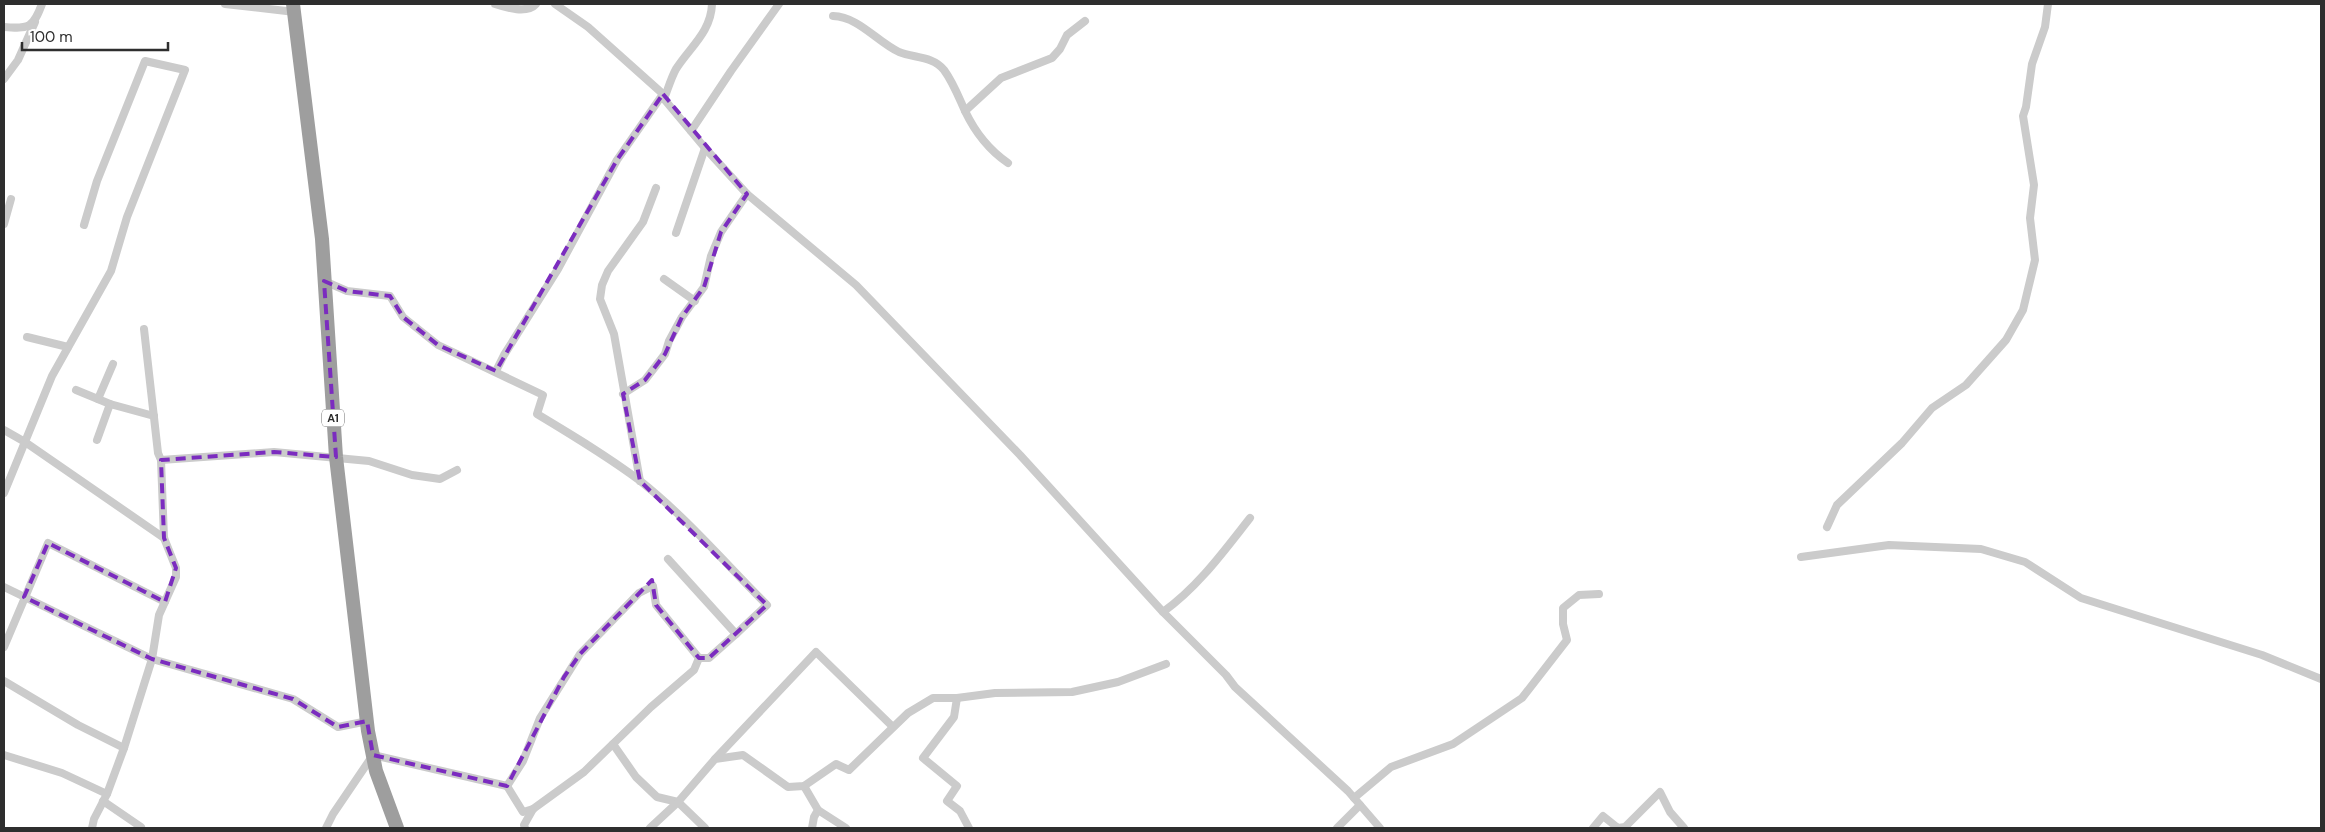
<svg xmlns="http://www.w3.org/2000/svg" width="2325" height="832" viewBox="0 0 2325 832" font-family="'DM Sans',sans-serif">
	<rect width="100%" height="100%" fill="#fff"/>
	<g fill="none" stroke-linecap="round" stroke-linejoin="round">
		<g stroke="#cbcbcb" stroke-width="8">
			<path d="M225 4 295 12"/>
			<path d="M495 4C507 8 527 14 536 4"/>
			<path d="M555 4 588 27 663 94 664 99 705 148 747 194 856 285 1020 455 1163 612 1226 675 1235 687 1348 791 1380 828"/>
			<path d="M833 16C859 17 876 41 899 52 914 58 933 56 944 70 953 82 959 98 965 111"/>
			<path d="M4 27C29 29 33 28 42 4"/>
			<path d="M4 79 18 60 35 22"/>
			<path d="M664 99C668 89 671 78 676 69 690 47 711 32 712 4"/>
			<path d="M691 131 731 71 779 4"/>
			<path d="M1008 163C989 150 975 132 965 111L1001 78 1052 58 1060 49 1067 35 1085 21"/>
			<path d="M4 224 11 199"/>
			<path d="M676 233 705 148"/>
			<path d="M664 279 695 301"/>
			<path d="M324 281 347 291 390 296 403 317 438 345 543 395 537 414C572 435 607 456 639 480 685 516 726 564 767 605L736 634"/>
			<path d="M27 337 68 347"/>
			<path d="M496 371 504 355 558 269 617 160 663 94"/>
			<path d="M76 390 110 404 154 416"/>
			<path d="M623 394 645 380 665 354 669 341 682 317 704 287 711 256 721 232 747 194"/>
			<path d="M98 399 113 364"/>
			<path d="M4 430 25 442 164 538"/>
			<path d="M97 440 110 404"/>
			<path d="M161 460 274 452 369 461 412 475 440 479 457 470"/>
			<path d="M640 481 614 334 600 299 602 285 608 271 643 222 656 188"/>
			<path d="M4 493 52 376 111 271 127 217 185 70 145 61 97 181 84 225"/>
			<path d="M1827 527 1837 505 1902 443 1932 408 1966 385 2006 340 2023 310 2035 260 2030 218 2034 185 2023 116 2026 107 2032 64 2045 27 2048 4"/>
			<path d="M1801 557 1889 545 1981 549 2025 562 2081 598 2262 655 2321 679"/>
			<path d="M668 559 736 634 709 658H699"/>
			<path d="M4 587 152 659 293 699 338 727 368 721"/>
			<path d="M1163 612C1198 587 1224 551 1250 518"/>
			<path d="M4 647 48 543 165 602"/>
			<path d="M4 681 78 725 124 748"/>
			<path d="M957 698 954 717 923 758 957 786 947 801 960 811 969 828"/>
			<path d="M613 744 636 777 657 797 678 802 705 828"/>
			<path d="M4 755 62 773 107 794"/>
			<path d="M715 759 816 652 893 727"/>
			<path d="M507 786 523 812 533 809"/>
			<path d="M804 786 818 810 814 817 812 828"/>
			<path d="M1354 798 1391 767 1453 744 1522 698 1567 640 1563 624V608L1579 595 1599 594"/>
			<path d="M103 801 141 827 140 828"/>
			<path d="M818 810 846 828"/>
			<path d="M92 828 94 819 107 794 124 748 152 659 159 615 176 577V568L164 538 161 460 158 453 144 329"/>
			<path d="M326 828 333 814 373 755 507 786 523 761 540 718 580 654 639 593 653 586 656 605 699 658 694 670 651 707 584 772 533 809 524 825 525 828"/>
			<path d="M650 828 678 802 715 759 743 755 788 787 804 786 836 764 849 770 908 713 933 698H957L995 693 1072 692 1118 682 1166 664"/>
			<path d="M1337 828 1360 805"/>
			<path d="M1593 828 1603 816 1618 828 1625 827 1660 792 1670 812 1684 828"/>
		</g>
		<path stroke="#9e9e9e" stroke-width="14" d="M293 4 322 239 336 457 368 731 376 771 397 828"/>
	</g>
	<path fill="none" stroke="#7b2cbf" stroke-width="4" stroke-dasharray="10 6" stroke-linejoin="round" d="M663 94 747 194 721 232 704 287 682 317 665 354 645 380 623 394 640 481 767 605 709 658H699L656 605 652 580 580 654 564 677 507 786 373 755 367 721 338 727 293 699 152 659 24 597 48 543 165 602 176 568 164 538 161 460 274 452 336 457 324 281 347 291 390 296 403 317 438 345 496 371 617 160Z"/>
	<g text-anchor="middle" stroke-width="5" stroke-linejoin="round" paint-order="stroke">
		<rect fill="#fff" stroke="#6d6d6d" stroke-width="1" x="322" y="409.5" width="22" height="17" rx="4"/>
		<g font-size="11" font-weight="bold" fill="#2e2e2e">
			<text x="333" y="422">A1</text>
		</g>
	</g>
	<rect width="2325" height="832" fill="none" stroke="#2e2e2e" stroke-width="10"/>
	<path d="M22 42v8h146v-8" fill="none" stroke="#2e2e2e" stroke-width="2.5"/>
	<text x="30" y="42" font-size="15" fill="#2e2e2e" stroke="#ffffff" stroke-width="4" paint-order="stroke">100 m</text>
</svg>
